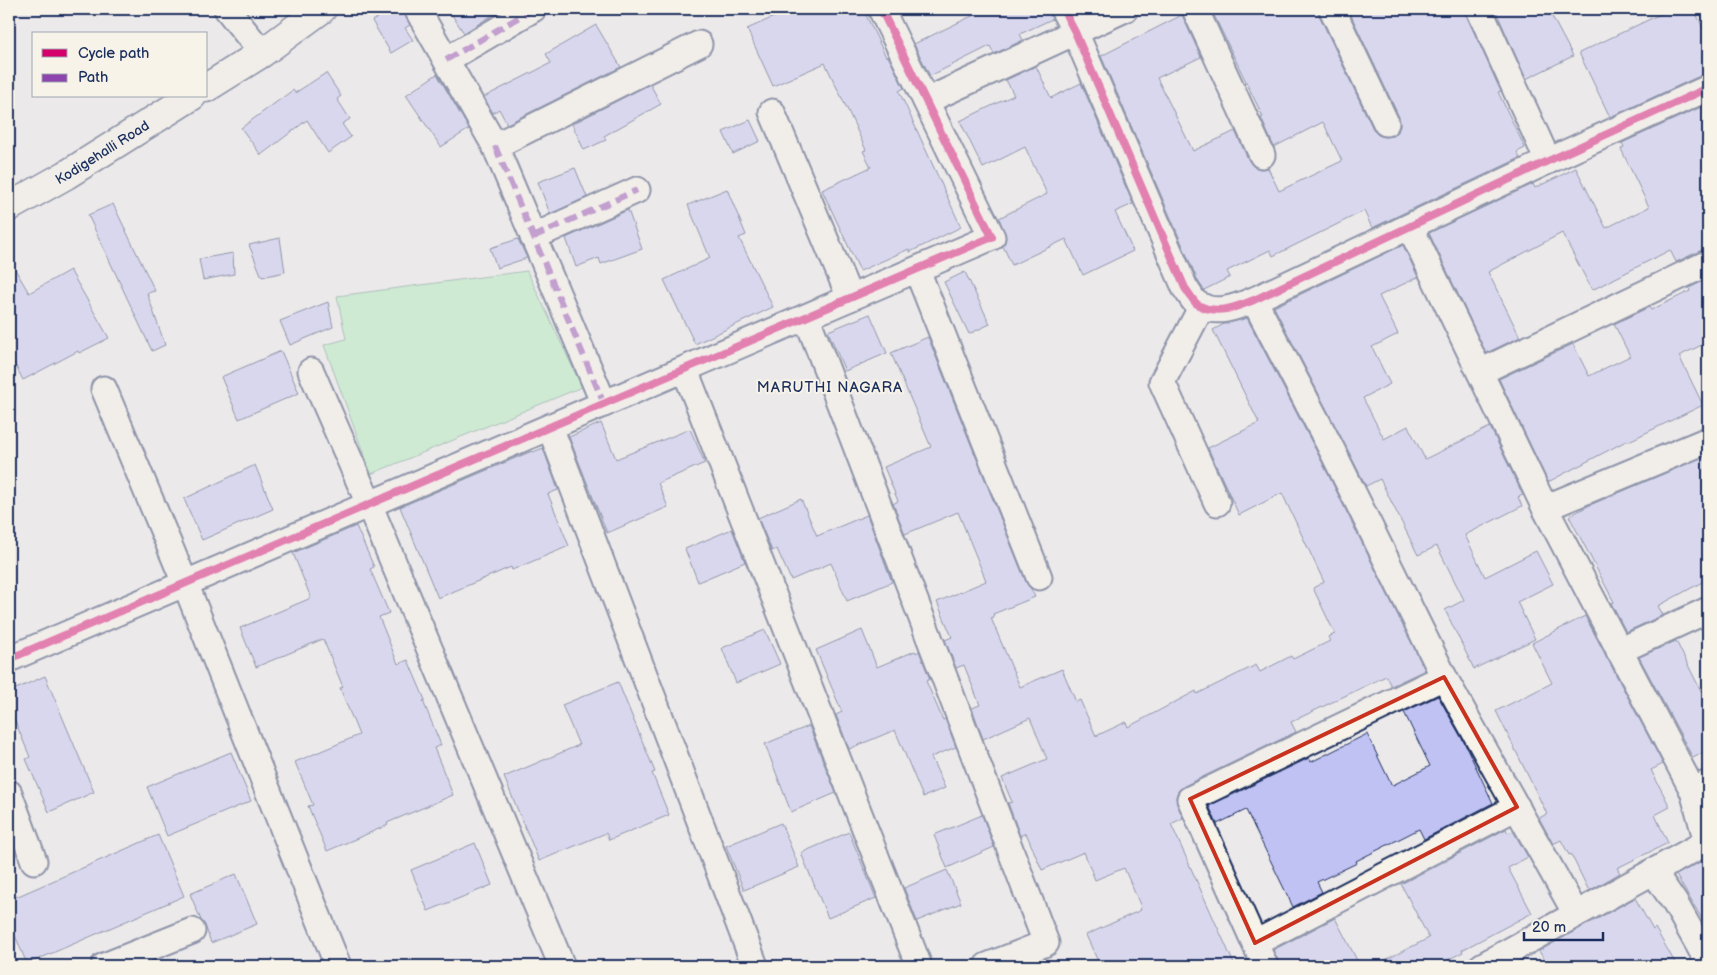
<svg xmlns="http://www.w3.org/2000/svg" width="1717" height="975" viewBox="0 0 1717 975" font-family="'Balsamiq Sans',sans-serif">
	<rect width="100%" height="100%" fill="#ece9ea"/>
	<filter id="ink" filterUnits="userSpaceOnUse"><feTurbulence type="fractalNoise" baseFrequency=".02" numOctaves="2"/><feDisplacementMap in="SourceGraphic" scale="10" xChannelSelector="R" yChannelSelector="G"/><feConvolveMatrix kernelMatrix="1 2 1 2 8 2 1 2 1" color-interpolation-filters="sRGB"/></filter>
	<g filter="url(#ink)">
		<path fill="#a8ebb5" stroke="#628d8a" d="M527 271 582 387 371 474 324 345 346 339 337 296Z"/>
		<g fill="#c1c2f4" stroke="#1b2f5e">
			<path d="M393 9H403L410 25 405 28 413 40 391 53 372 21Z"/>
			<path d="M448 9H502L464 33Z"/>
			<path d="M792 9H863L886 57 888 56 904 88 899 91 961 227 910 252 909 249 860 271 822 190 871 167 863 151 866 150 851 117 825 63 773 86 747 29Z"/>
			<path d="M973 9H1049L1052 19 1020 34 1023 40 994 54 990 46 930 76 914 44 976 14Z"/>
			<path d="M1211 9H1318L1319 15 1373 129 1378 135 1385 137 1393 136 1398 132 1400 125 1399 117 1348 9H1465L1466 15 1501 91 1498 92 1525 148 1517 152 1520 158 1372 228 1364 211 1273 256 1270 250 1227 271 1230 277 1204 290 1198 281 1101 56 1182 15 1201 57 1157 78 1193 151 1235 131 1249 161 1254 167 1260 169 1268 168 1279 191 1342 161 1323 122 1274 147 1261 118 1263 117Z"/>
			<path d="M1495 9H1548L1573 56 1526 79Z"/>
			<path d="M1671 9H1694L1708 39V74L1702 75 1610 117 1579 53Z"/>
			<path d="M596 25 621 67 507 124 499 109 493 113 484 97 551 63 546 54Z"/>
			<path d="M1036 66 1051 98 1081 83 1133 204 1115 212 1133 251 1083 275 1066 239 1012 265 1003 246 1006 238 999 218 1047 194 1025 147 983 168 960 121 1014 95 1006 80Z"/>
			<path d="M326 73 341 96 337 99 350 119 342 124 351 137 328 153 307 120 261 155 241 128 293 90 295 93Z"/>
			<path d="M437 74 469 129 441 147 406 95Z"/>
			<path d="M650 84 661 104 604 136 606 140 584 150 572 124Z"/>
			<path d="M1708 104V249L1702 250 1676 262 1670 250 1592 290 1562 233 1488 272 1520 337 1486 353 1429 233 1533 184 1535 188 1576 168 1606 228 1649 207 1621 149 1624 147 1622 143Z"/>
			<path d="M750 120 760 141 733 154 723 132Z"/>
			<path d="M575 168 587 197 550 214 538 182Z"/>
			<path d="M727 189 746 235 739 238 773 307 695 344 664 280 710 258 688 205Z"/>
			<path d="M113 204 155 291 147 293 165 345 152 351 88 215Z"/>
			<path d="M628 210 642 249 601 264 599 258 576 267 566 238Z"/>
			<path d="M280 238 285 272 262 277 249 245Z"/>
			<path d="M518 239 527 258 497 268 490 248Z"/>
			<path d="M1403 245 1418 277 1379 296 1398 334 1372 347 1390 384 1363 398 1384 439 1408 426 1425 459 1490 427 1523 495 1518 497 1522 506 1465 535 1485 577 1536 551 1553 584 1517 602 1535 639 1474 669 1445 610 1464 600 1437 546 1418 555 1380 479 1366 486 1274 307Z"/>
			<path d="M233 253 234 274 203 280 199 259Z"/>
			<path d="M9 259 29 293 70 270 109 338 79 353 78 351 23 380 9 353Z"/>
			<path d="M965 272 990 324 969 334 944 282Z"/>
			<path d="M1708 279V342L1679 356 1703 405 1629 441 1628 440 1548 482 1499 379 1573 344 1589 376 1630 356 1614 324 1649 307 1651 310 1690 291 1689 288Z"/>
			<path d="M328 302 333 327 290 345 280 321Z"/>
			<path d="M870 314 887 353 845 371 828 331Z"/>
			<path d="M1247 318 1320 458 1425 670 1391 686 1386 676 1291 722 1296 732 1184 786 1178 791 1176 797 1177 804 1183 818 1171 824 1235 966H1100L1086 935 1141 910 1140 907H1141L1124 868 1095 880 1084 852 1042 870 1026 833 1020 836 1008 803 1012 802 1002 778 1047 759 1030 718 983 739 972 708 980 705 964 665 956 668 945 640 952 637 937 602 986 581 985 578 958 512 905 534 893 504 898 501 884 467 931 447 891 353 928 337 1026 582 1031 589 1035 597 993 614 994 617 991 618 1020 687 1062 669 1076 702 1080 700 1096 736 1126 722 1128 727 1196 691 1197 694 1256 665 1260 672 1291 656 1293 659 1330 641 1328 637 1335 634 1313 588 1324 582 1282 493 1239 515 1208 448 1259 423 1213 330 1224 324Z"/>
			<path d="M281 351 299 393 239 419 221 377Z"/>
			<path d="M601 423 616 459 690 429 705 463 658 483 668 507 607 533 569 437Z"/>
			<path d="M543 448 558 490 548 494 569 546 512 570 511 567 438 598 400 507 532 451 533 452Z"/>
			<path d="M1708 455V579L1658 606 1663 615 1626 632 1611 603 1614 602 1569 516 1590 505Z"/>
			<path d="M255 465 273 509 202 540 184 499Z"/>
			<path d="M801 499 817 536 867 515 892 582 847 601 831 563 791 580 777 549 772 551 758 518Z"/>
			<path d="M356 526 374 567 370 569 389 613 379 617 398 664 408 660 425 700 423 701 441 745 434 748 453 795 387 823 388 825 327 851 308 806 313 805 295 762 359 735 340 688 343 687 323 639 256 667 240 628 311 598 293 553Z"/>
			<path d="M732 529 745 562 698 582 685 549Z"/>
			<path d="M1585 616 1663 764 1651 770 1670 807 1655 815 1668 843 1617 868 1620 873 1589 891 1571 854 1569 855 1561 840 1553 844 1539 818 1547 814 1496 711 1552 683 1532 643Z"/>
			<path d="M765 630 780 664 736 683 722 648Z"/>
			<path d="M862 630 877 667 915 651 916 653 919 651 930 679 926 681 943 720 945 719 956 747 931 757 945 788 923 797 895 730 849 749 836 715 842 712 816 650Z"/>
			<path d="M1676 641 1701 691 1708 688V750L1693 758 1639 657Z"/>
			<path d="M45 676 94 792 49 812 26 759 30 757 9 707V692Z"/>
			<path d="M618 682 655 772 652 773 669 815 609 840 606 833 539 861 504 777 579 745 562 705Z"/>
			<path d="M1438 696 1465 744 1493 803 1424 839 1419 829 1356 861 1357 863 1317 882 1322 892 1293 907 1246 810 1217 824 1209 806 1309 758 1311 762 1367 734 1391 784 1393 785 1430 766 1404 712Z"/>
			<path d="M809 726 836 793 791 812 765 744Z"/>
			<path d="M231 752 251 801 167 836 147 787Z"/>
			<path d="M982 815 994 847 947 868 934 835Z"/>
			<path d="M781 823 799 867 744 890 726 846Z"/>
			<path d="M1506 829 1508 833 1513 831 1528 857 1508 868 1532 913 1462 950 1463 952 1436 966H1373L1429 938 1401 884Z"/>
			<path d="M849 832 876 898 828 918 801 853Z"/>
			<path d="M158 835 184 896 27 964 9 921V900Z"/>
			<path d="M475 843 492 885 428 911 411 870Z"/>
			<path d="M1708 858V929L1676 875Z"/>
			<path d="M947 870 961 903 917 921 904 888Z"/>
			<path d="M236 874 257 924 211 943 205 925 201 920 190 894Z"/>
			<path d="M1635 898 1653 930 1655 928 1677 966H1548L1539 951Z"/>
			<path d="M1335 918 1360 966H1281L1273 950Z"/>
		</g>
		<g fill="none" stroke-linecap="round" stroke-linejoin="round">
			<defs>
				<g id="minor">
					<path d="M227 9 262 53"/>
					<path d="M417 9 495 146 604 404"/>
					<path d="M1063 9 1075 32 1185 288C1189 293 1193 301 1197 304 1215 316 1237 307 1254 300L1548 161 1708 88"/>
					<path d="M1195 9 1262 155"/>
					<path d="M1332 9 1386 123"/>
					<path d="M1479 9 1548 161"/>
					<path d="M446 60 533 9"/>
					<path d="M926 101 1125 9"/>
					<path d="M772 112 850 298"/>
					<path d="M495 146 699 44"/>
					<path d="M1410 227 1545 508 1708 440"/>
					<path d="M533 237 637 190"/>
					<path d="M917 270 1039 577"/>
					<path d="M1254 300 1333 452 1444 677 1576 914"/>
					<path d="M1202 306 1162 382 1217 503"/>
					<path d="M807 318 1046 943 987 966"/>
					<path d="M685 370 919 966"/>
					<path d="M311 371 369 504 562 966"/>
					<path d="M1480 372 1708 263"/>
					<path d="M104 389 185 583 338 966"/>
					<path d="M550 427 755 966"/>
					<path d="M1545 508 1693 791"/>
					<path d="M1619 651 1708 610"/>
					<path d="M9 659 992 237 881 9"/>
					<path d="M9 793 34 861"/>
					<path d="M1653 871 1675 903 1708 962"/>
					<path d="M1255 943 1517 807"/>
					<path d="M104 966 192 931"/>
					<path d="M1265 966 1190 799 1444 677"/>
					<path d="M1482 966 1707 842 1693 791 1708 783"/>
				</g>
				<g id="secondary">
					<path d="M206 88 262 53 322 9"/>
					<path id="s1" d="M9 207 66 175 192 96"/>
				</g>
			</defs>
			<use href="#minor" stroke="#1b2f5e" stroke-width="29"/>
			<use href="#secondary" stroke="#1b2f5e" stroke-width="31"/>
			<use href="#minor" stroke="#f7f3e8" stroke-width="25"/>
			<use href="#secondary" stroke="#f7f3e8" stroke-width="28"/>
			<g stroke="#8e44ad" stroke-width="6" stroke-dasharray="12 6" stroke-linecap="butt">
				<path d="M446 60 533 9"/>
				<path d="M495 146 604 404"/>
				<path d="M533 237 637 190"/>
			</g>
			<defs>
				<g id="cycleway">
					<path d="M1063 9 1075 32 1185 288C1189 293 1193 301 1197 304 1215 316 1237 307 1254 300L1548 161 1708 88"/>
					<path d="M9 659 992 237 881 9"/>
				</g>
			</defs>
			<use href="#cycleway" stroke="#f7f3e8" stroke-width="11"/>
			<use href="#cycleway" stroke="#d6006c" stroke-width="8"/>
		</g>
	</g>
	<path d="M0 0H1717V975H0ZM1444 677 1517 807 1255 943 1190 799Z" fill="#ece9ea" fill-opacity=".55" fill-rule="evenodd"/>
	<path fill="none" stroke="#c8321e" stroke-width="4" stroke-linejoin="round" d="M1444 677 1517 807 1255 943 1190 799Z"/>
	<g text-anchor="middle" stroke-width="4" stroke-linejoin="round" paint-order="stroke">
		<g font-size="14" fill="#1b2f5e" stroke="#f7f3e8">
			<text dy="5" stroke="none"><textPath href="#s1" startOffset="108">Kodigehalli Road</textPath></text>
		</g>
		<g font-size="15" letter-spacing="1" fill="#1b2f5e" stroke="#f7f3e8">
			<text x="830" y="392">MARUTHI NAGARA</text>
		</g>
	</g>
	<rect width="1717" height="975" fill="none" stroke="#f7f3e8" stroke-width="30"/>
	<rect x="15" y="15" width="1687" height="945" fill="none" stroke="#1b2f5e" stroke-width="2" filter="url(#ink)"/>
	<rect x="32" y="32" width="175" height="65" fill="#f7f3e8" stroke="#9fa5b1"/>
	<rect x="42" y="49" width="25" height="8" fill="#d6006c" stroke="#9fa5b1"/>
	<text x="78" y="58" font-size="15" fill="#1b2f5e">Cycle path</text>
	<rect x="42" y="74" width="25" height="8" fill="#8e44ad" stroke="#9fa5b1"/>
	<text x="78" y="82" font-size="15" fill="#1b2f5e">Path</text>
	<path d="M1524 932v8h79v-8" fill="none" stroke="#1b2f5e" stroke-width="2.5"/>
	<text x="1532" y="932" font-size="15" fill="#1b2f5e" stroke="#f7f3e8" stroke-width="4" paint-order="stroke">20 m</text>
</svg>
